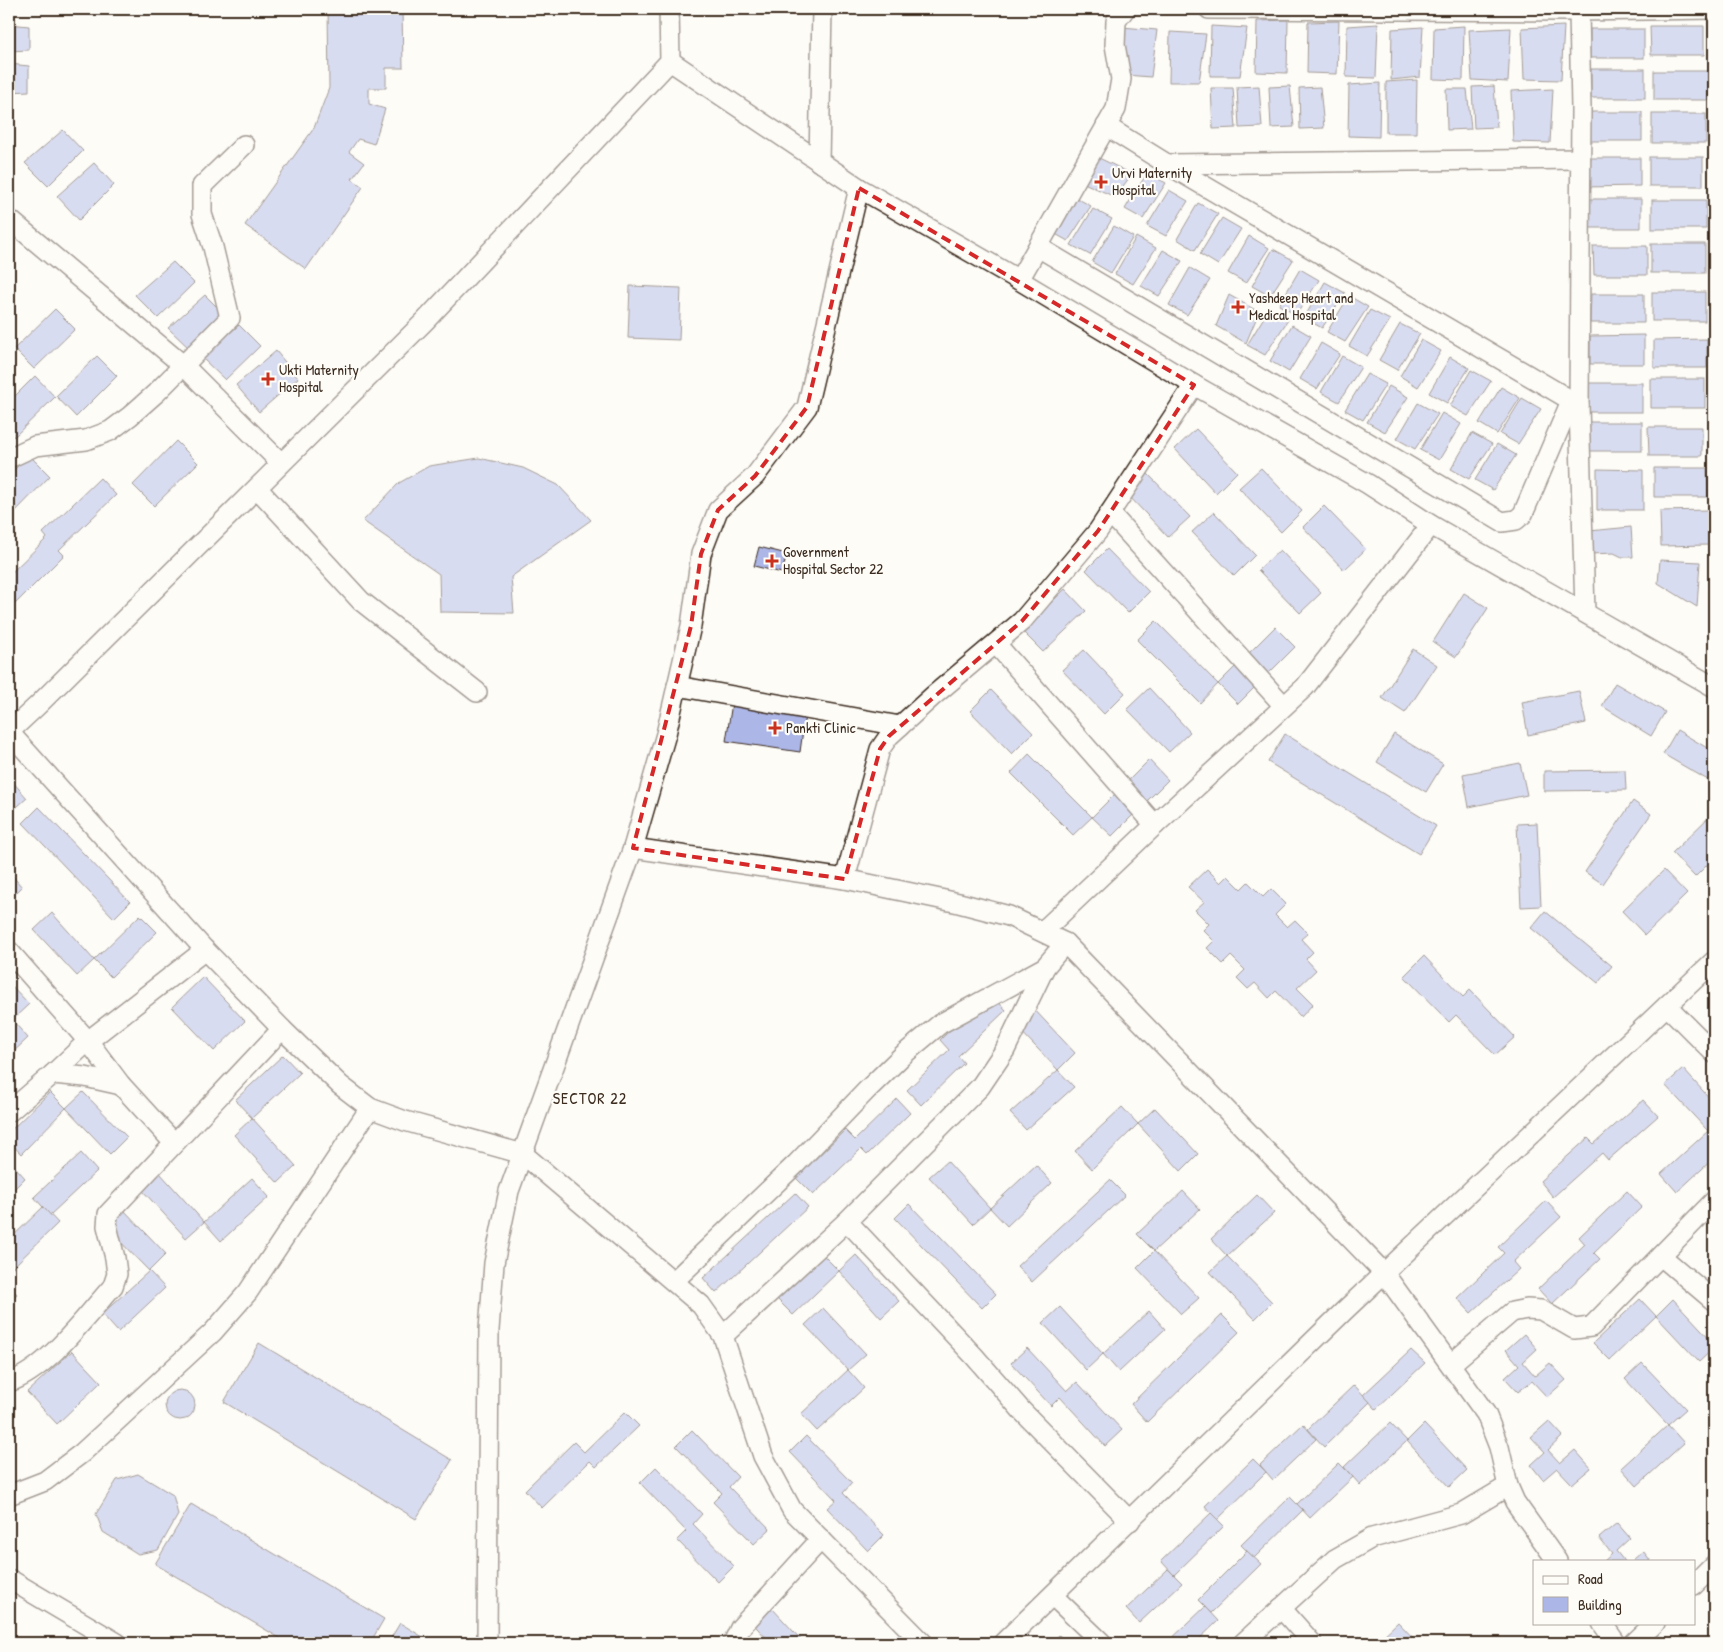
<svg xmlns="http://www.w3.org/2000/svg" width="1723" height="1652" viewBox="0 0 1723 1652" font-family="'Patrick Hand',sans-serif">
	<rect width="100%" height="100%" fill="#fdfcf7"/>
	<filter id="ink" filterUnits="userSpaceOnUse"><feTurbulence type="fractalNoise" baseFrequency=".02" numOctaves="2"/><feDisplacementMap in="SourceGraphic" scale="10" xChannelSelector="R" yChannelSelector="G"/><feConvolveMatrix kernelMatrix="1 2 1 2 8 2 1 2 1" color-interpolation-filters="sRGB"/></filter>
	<g filter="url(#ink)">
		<g fill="#acb6e7" stroke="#3b2a1e">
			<path d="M328 9H402L403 68H386V88H369V104L385 109 374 144 358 139 349 152 364 163 352 179 363 187 306 269 245 225 314 128 329 88Z"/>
			<path d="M1288 20 1287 73 1256 72 1257 21Z"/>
			<path d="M1339 21 1337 74 1307 73 1308 22Z"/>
			<path d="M9 24 29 26V50L9 51Z"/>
			<path d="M1378 24 1376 78 1346 77 1347 26Z"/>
			<path d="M1211 26 1247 28 1240 76H1210Z"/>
			<path d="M1464 26 1463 80 1433 79 1434 28Z"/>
			<path d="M1564 26 1561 80 1524 79 1522 28Z"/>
			<path d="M1650 26H1704V55H1651Z"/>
			<path d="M1122 27 1157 30 1151 77 1125 75Z"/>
			<path d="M1423 27 1420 77 1391 80 1392 29Z"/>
			<path d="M1511 28 1508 82 1472 80 1469 30Z"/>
			<rect x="1590" y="29" width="54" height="29"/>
			<path d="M1170 32 1206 34 1199 82H1169Z"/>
			<path d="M9 64 29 66V91L9 92Z"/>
			<rect x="1591" y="69" width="54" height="29"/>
			<rect x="1654" y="71" width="54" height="29"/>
			<path d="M1417 80 1416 133H1386V82Z"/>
			<path d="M1380 83 1379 137 1348 136 1349 85Z"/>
			<path d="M1259 86 1262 127 1239 128 1237 87Z"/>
			<path d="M1290 86 1294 127 1271 128 1269 87Z"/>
			<path d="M1494 86 1497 127 1474 128 1472 87Z"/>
			<path d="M1320 87 1324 128 1300 129 1299 88Z"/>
			<path d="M1211 88H1233L1236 128 1213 129Z"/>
			<path d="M1446 89H1467L1471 129 1447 130Z"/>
			<path d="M1553 89 1550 143 1513 142 1511 91Z"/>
			<path d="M1588 112H1642V141H1589Z"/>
			<rect x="1652" y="114" width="54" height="29"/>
			<path d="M63 130 83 151 48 186 25 163Z"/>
			<rect x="1649" y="157" width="54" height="29"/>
			<path d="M1099 158 1132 174 1115 197 1084 183Z"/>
			<path d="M1586 158H1640V186L1586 187Z"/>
			<path d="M94 163 114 185 79 220 57 196Z"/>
			<path d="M1147 173 1166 183 1143 219 1125 209Z"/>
			<path d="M1169 190 1188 201 1166 236 1147 226Z"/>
			<path d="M1071 195 1091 206 1068 241 1050 231Z"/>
			<path d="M1587 199H1641V228H1588Z"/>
			<rect x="1652" y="200" width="54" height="29"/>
			<path d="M1198 203 1218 214 1195 250 1177 239Z"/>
			<path d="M1093 209 1112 219 1090 255 1071 245Z"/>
			<path d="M1222 218 1241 229 1218 265 1200 254Z"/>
			<path d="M1114 226 1133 237 1111 273 1092 262Z"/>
			<path d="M1249 236 1269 248 1246 283 1228 273Z"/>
			<path d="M1136 237 1156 248 1133 284 1115 274Z"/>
			<rect x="1651" y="244" width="54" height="29"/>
			<path d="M1593 246H1647V275H1594Z"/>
			<path d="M1273 249 1293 260 1270 296 1252 286Z"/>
			<path d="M1163 250 1182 261 1159 296 1141 286Z"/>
			<path d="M173 262 194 283 158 318 135 295Z"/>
			<path d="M1190 268 1210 280 1187 315 1169 305Z"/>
			<path d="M1300 269 1319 280 1296 315 1279 305Z"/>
			<path d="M1325 282 1345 293 1322 328 1304 318Z"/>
			<path d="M630 286 681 288 679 340 628 338Z"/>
			<rect x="1652" y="292" width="53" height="29"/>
			<path d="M1591 294H1644V323H1590Z"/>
			<path d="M205 295 226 316 191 350 168 328Z"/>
			<path d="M1229 295 1259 312 1246 343 1216 326Z"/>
			<path d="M1349 296 1368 307 1345 342 1327 332Z"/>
			<path d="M55 309 75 329 34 369 14 349Z"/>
			<path d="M1269 309 1288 320 1265 355 1247 345Z"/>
			<path d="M1370 310 1390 320 1367 356 1349 346Z"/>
			<path d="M1400 324 1420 334 1397 370 1379 360Z"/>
			<path d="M239 325 260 346 225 380 202 358Z"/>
			<path d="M1292 325 1311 336 1289 372 1270 361Z"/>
			<path d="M1644 335V364H1590V336Z"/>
			<path d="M1707 339V368H1654V340Z"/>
			<path d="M1421 340 1441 351 1418 387 1400 376Z"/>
			<path d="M1321 343 1340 354 1317 389 1300 379Z"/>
			<path d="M276 351 298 378 259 412 236 385Z"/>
			<path d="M97 356 117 376 76 417 56 396Z"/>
			<path d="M1342 356 1361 367 1339 402 1321 392Z"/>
			<path d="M1450 357 1469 368 1447 403 1429 393Z"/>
			<path d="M1471 370 1491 381 1468 416 1450 406Z"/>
			<path d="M1367 374 1386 384 1363 420 1345 410Z"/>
			<path d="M35 376 55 397 14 437 9 431V402Z"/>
			<rect x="1651" y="379" width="54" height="29"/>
			<rect x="1588" y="383" width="54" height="29"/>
			<path d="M1389 386 1408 397 1385 432 1367 422Z"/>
			<path d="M1501 387 1520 398 1497 434 1479 423Z"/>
			<path d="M1522 398 1541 409 1518 444 1500 434Z"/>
			<path d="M1418 403 1438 414 1415 449 1397 439Z"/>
			<path d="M1442 413 1461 424 1439 460 1420 450Z"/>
			<rect x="1589" y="422" width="53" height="29"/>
			<path d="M1648 427H1702V456H1649Z"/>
			<path d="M1196 429 1237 472 1216 493 1175 449Z"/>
			<path d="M1472 433 1492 444 1469 479 1451 469Z"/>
			<path d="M176 441 198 463 154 506 133 485Z"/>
			<path d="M1497 444 1516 455 1493 490 1475 480Z"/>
			<path d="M29 455 50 476 9 518V475Z"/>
			<path d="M479 458 523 468 558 485 591 520 511 577 514 613 440 612 439 574 363 521 399 483 429 466Z"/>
			<path d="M1261 468 1302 511 1281 532 1239 488Z"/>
			<path d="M1654 468H1707L1708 497H1654Z"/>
			<path d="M1597 469 1643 470V510H1597Z"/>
			<path d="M1148 474 1190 517 1168 537 1127 494Z"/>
			<path d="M100 478 116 495 59 550 64 555 9 610V575L47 538 43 533Z"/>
			<path d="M1324 506 1366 549 1344 570 1303 527Z"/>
			<path d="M1709 510 1710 545 1661 546 1660 511Z"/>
			<path d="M1214 512 1255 555 1234 576 1192 532Z"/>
			<path d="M1631 527 1633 557H1622L1614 553 1591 554 1589 531Z"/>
			<path d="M759 547 787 554 782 573 754 566Z"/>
			<path d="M1107 549 1149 592 1128 613 1086 570Z"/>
			<path d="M1280 550 1321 593 1300 613 1258 570Z"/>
			<path d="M1660 560 1700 562 1697 607 1658 583Z"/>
			<path d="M1065 589 1086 611 1043 652 1022 631Z"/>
			<path d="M1464 593 1488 608 1456 657 1433 642Z"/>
			<path d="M1156 621 1218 684 1200 703 1137 640Z"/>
			<path d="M1275 627 1295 647 1238 704 1218 684Z"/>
			<path d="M1413 649 1437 665 1405 713 1382 698Z"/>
			<path d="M1084 650 1125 693 1104 714 1062 670Z"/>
			<path d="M1615 683 1665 712 1651 736 1602 706Z"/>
			<path d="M1149 688 1190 732 1169 752 1127 709Z"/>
			<path d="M991 690 1033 733 1012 754 970 711Z"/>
			<path d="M1579 691 1586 723 1528 735 1522 702Z"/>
			<path d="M732 703 805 715 800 752 726 741Z"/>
			<path d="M1677 730 1714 752V781L1713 783 1663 754Z"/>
			<path d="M1285 734 1436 826 1419 854 1268 762Z"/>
			<path d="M1394 734 1443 764 1426 792 1377 762Z"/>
			<path d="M1029 754 1092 817 1073 835 1011 773Z"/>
			<path d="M1149 760 1168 780 1112 836 1092 817Z"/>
			<path d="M1520 763 1527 795 1469 807 1463 774Z"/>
			<path d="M1625 770 1626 790 1544 791V771Z"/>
			<path d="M11 780 27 798 9 814V782Z"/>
			<path d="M1633 801 1651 814 1603 884 1585 872Z"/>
			<path d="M39 807 130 902 114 918 23 823Z"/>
			<path d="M1714 812V858L1695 877 1672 853Z"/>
			<path d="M1537 823 1541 906 1521 907 1517 824Z"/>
			<path d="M1207 869 1221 883 1228 876 1241 889 1248 882 1263 897 1271 889 1286 904 1275 915 1287 927 1295 920 1308 933 1301 939 1313 952 1306 959 1316 970 1297 988 1313 1004 1301 1017 1276 991 1269 998 1255 983 1248 989 1237 978 1245 970 1231 956 1223 964 1207 948 1214 941 1203 930 1209 924 1195 910 1204 902 1188 887Z"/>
			<path d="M1664 870 1687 894 1645 935 1622 911Z"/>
			<path d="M9 872 22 887 9 900Z"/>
			<path d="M1545 911 1612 966 1598 983 1531 928Z"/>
			<path d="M52 913 94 960 77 976 34 930Z"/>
			<path d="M140 915 157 932 111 977 94 960Z"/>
			<path d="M1424 956 1463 997 1470 990 1515 1037 1495 1055 1456 1015 1449 1022 1404 976Z"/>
			<path d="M203 977 245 1021 214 1051 172 1007Z"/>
			<path d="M9 983 29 1004 12 1020 9 1017Z"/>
			<path d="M989 992 1006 1010 958 1056 964 1063 921 1105 907 1090 949 1050 940 1040Z"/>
			<path d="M1032 1007 1075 1053 1058 1070 1014 1024Z"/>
			<path d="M12 1020 28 1038 9 1056V1023Z"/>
			<path d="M283 1055 300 1073 252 1118 235 1100Z"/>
			<path d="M1683 1069 1714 1103V1126L1708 1131 1665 1085Z"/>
			<path d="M1058 1070 1074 1087 1026 1130 1010 1113Z"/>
			<path d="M50 1092 66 1108 21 1154 9 1141V1132Z"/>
			<path d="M83 1092 127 1137 110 1154 66 1108Z"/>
			<path d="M897 1099 910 1113 867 1155 861 1149 813 1195 796 1178 845 1130 855 1140Z"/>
			<path d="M1643 1100 1658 1116 1608 1160 1602 1153 1553 1197 1540 1181 1588 1138 1594 1144Z"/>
			<path d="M1122 1107 1138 1124 1092 1169 1075 1151Z"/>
			<path d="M1155 1108 1198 1154 1181 1171 1138 1124Z"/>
			<path d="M252 1118 296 1166 278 1183 234 1135Z"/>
			<path d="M1708 1131 1714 1138V1158L1677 1192 1661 1174Z"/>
			<path d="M81 1153 97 1171 50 1215 34 1197Z"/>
			<path d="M9 1160 25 1178 9 1194Z"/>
			<path d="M947 1161 990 1208 973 1224 929 1177Z"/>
			<path d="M1036 1165 1052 1183 1007 1226 990 1208Z"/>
			<path d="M160 1173 204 1222 186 1238 142 1190Z"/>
			<path d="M252 1178 269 1197 221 1241 204 1222Z"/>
			<path d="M1110 1180 1125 1195 1032 1282 1017 1266Z"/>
			<path d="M1183 1191 1200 1209 1154 1251 1137 1234Z"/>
			<path d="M1627 1191 1642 1207 1594 1253 1600 1259 1552 1304 1538 1289 1585 1244 1579 1237Z"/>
			<path d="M795 1193 808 1207 716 1293 703 1278Z"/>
			<path d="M1257 1195 1274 1213 1227 1256 1211 1239Z"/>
			<path d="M1546 1201 1561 1217 1513 1262 1519 1269 1471 1313 1457 1298 1504 1253 1498 1247Z"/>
			<path d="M909 1204 996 1294 982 1308 895 1218Z"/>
			<path d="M43 1207 58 1223 12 1268 9 1264V1240Z"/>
			<path d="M122 1208 166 1254 149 1271 105 1226Z"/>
			<path d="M1154 1251 1199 1298 1181 1314 1137 1268Z"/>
			<path d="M822 1254 839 1271 793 1315 776 1298Z"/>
			<path d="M856 1255 899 1301 881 1318 839 1271Z"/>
			<path d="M1227 1256 1272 1302 1255 1319 1210 1272Z"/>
			<path d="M149 1271 165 1288 118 1332 102 1314Z"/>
			<path d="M9 1286 17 1294 9 1302Z"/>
			<path d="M1640 1299 1656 1316 1610 1360 1593 1343Z"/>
			<path d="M1673 1299 1714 1343V1348L1699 1362 1656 1316Z"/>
			<path d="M1060 1307 1103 1354 1086 1370 1043 1323Z"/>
			<path d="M823 1308 866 1354 848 1370 805 1325Z"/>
			<path d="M1149 1311 1165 1329 1119 1372 1103 1354Z"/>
			<path d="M1222 1315 1239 1332 1147 1422 1131 1404Z"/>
			<path d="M1524 1334 1537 1349 1523 1362 1535 1376 1550 1363 1566 1380 1547 1397 1532 1381 1518 1392 1505 1378 1519 1365 1506 1350Z"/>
			<path d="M259 1343 452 1460 416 1519 224 1402Z"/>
			<path d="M1027 1348 1067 1391 1077 1382 1122 1430 1105 1446 1060 1397 1051 1406 1011 1363Z"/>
			<path d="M1411 1350 1425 1363 1376 1409 1363 1395Z"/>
			<path d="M72 1351 101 1382 57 1424 27 1392Z"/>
			<path d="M1642 1363 1686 1409 1668 1425 1625 1379Z"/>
			<path d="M848 1370 864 1388 817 1431 801 1414Z"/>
			<path d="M1354 1385 1370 1402 1324 1447 1308 1429Z"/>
			<circle cx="180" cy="1405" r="15"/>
			<path d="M625 1412 639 1426 596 1467 590 1461 542 1508 525 1490 574 1442 584 1452Z"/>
			<path d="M1549 1421 1563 1436 1548 1450 1560 1463 1575 1450 1591 1468 1572 1484 1557 1468 1543 1480 1531 1465 1545 1452 1531 1437Z"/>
			<path d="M1390 1423 1407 1441 1360 1485 1344 1467Z"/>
			<path d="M1303 1424 1316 1439 1273 1480 1260 1465Z"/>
			<path d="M1424 1424 1467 1470 1449 1487 1407 1441Z"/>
			<path d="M1668 1425 1684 1443 1637 1486 1621 1468Z"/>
			<path d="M692 1430 738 1477 729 1487 770 1529 754 1544 713 1502 722 1493 676 1446Z"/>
			<path d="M806 1436 852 1483 843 1493 884 1535 868 1551 827 1508 836 1500 790 1452Z"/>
			<path d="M1253 1459 1266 1472 1217 1520 1205 1506Z"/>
			<path d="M1339 1463 1353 1477 1310 1518 1297 1504Z"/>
			<path d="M656 1467 702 1514 693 1524 734 1566 718 1582 677 1540 686 1531 640 1483Z"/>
			<path d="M138 1474 173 1495 178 1515 158 1550 138 1554 103 1532 96 1514 117 1480Z"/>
			<path d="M1290 1497 1303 1510 1254 1558 1241 1545Z"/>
			<path d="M191 1504 384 1619 370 1643H288L155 1564Z"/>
			<path d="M1211 1513 1224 1526 1174 1575 1161 1561Z"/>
			<path d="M1617 1523 1630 1538 1616 1551 1624 1561H1604L1612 1554 1599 1538Z"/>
			<path d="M1247 1551 1261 1564 1211 1613 1198 1600Z"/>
			<path d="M1643 1551 1651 1561H1632Z"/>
			<path d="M1168 1569 1182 1583 1139 1623 1126 1609Z"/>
			<path d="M761 1596 804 1643H771L743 1613Z"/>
			<path d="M1205 1607 1218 1621 1195 1643H1167Z"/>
			<path d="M1398 1622 1418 1643H1384L1380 1639Z"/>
			<path d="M400 1623 431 1642 430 1643H388Z"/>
			<path d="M1059 1635 1067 1643H1051Z"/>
		</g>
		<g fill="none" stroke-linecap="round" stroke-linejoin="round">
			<defs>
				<g id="minor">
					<path d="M1209 9 1579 11 1714 9"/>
					<path d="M1579 11 1581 109 1579 405 1585 612"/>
					<path d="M670 61 859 188 1019 280 1194 385 1368 484 1431 525 1714 687"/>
					<path d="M1106 126 1167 164 1579 405"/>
					<path d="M819 162 822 9"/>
					<path d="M1168 164 1579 159"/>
					<path d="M9 219 184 366 281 463"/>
					<path d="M1038 247 1502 522 1516 520 1523 514 1571 401"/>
					<path d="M1019 280 1116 109 1121 79 1115 45 1116 21 1125 9"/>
					<path d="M9 458 35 446 86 440 110 431 130 416 156 393 230 318 213 247 202 214V186L244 145"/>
					<path d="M257 488 361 601 477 692"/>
					<path d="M1110 513 1284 706"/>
					<path d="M996 644 1155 825"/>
					<path d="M677 686 900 726"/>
					<path d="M9 732 205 950 282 1029 340 1085 370 1108 405 1121 523 1154 701 1305 723 1336 763 1456 792 1510 923 1643"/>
					<path d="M9 732 38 705 425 321 670 61 669 9"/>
					<path d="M633 848 845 879 959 903 1009 916 1065 943 1384 1273 1486 1414 1499 1447 1508 1486 1515 1502 1557 1561"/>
					<path d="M845 879 880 749 889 736 933 696 1022 621 1098 531 1194 385"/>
					<path d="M1043 931 1155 825 1305 687 1431 525"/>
					<path d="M9 951 88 1041 121 1085 174 1143"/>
					<path d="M1667 1006 1714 1053"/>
					<path d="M53 1074 85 1077 121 1085"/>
					<path d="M9 1112 53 1074 88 1041 205 950"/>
					<path d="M847 1221 974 1356 1022 1411 1130 1521"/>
					<path d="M1661 1256 1714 1301"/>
					<path d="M674 1281 796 1164 868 1089 903 1055 940 1024 1045 967"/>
					<path d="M723 1336 847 1221 980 1087 1005 1050 1045 967 1065 943"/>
					<path d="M1451 1364 1512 1312 1527 1309 1541 1310 1574 1329 1591 1327 1714 1201"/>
					<path d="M9 1382C47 1370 86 1316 113 1286L117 1274 115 1258 107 1226 108 1214 282 1029"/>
					<path d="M9 1495 45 1481 82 1453 213 1332 248 1292 370 1108"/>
					<path d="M9 1579 117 1643"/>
					<path d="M1694 1585 1714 1565"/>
					<path d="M1053 1596 1102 1643"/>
					<path d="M1281 1608 1312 1643"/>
					<path d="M1602 1623 1616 1643"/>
					<path d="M487 1643 489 1330 494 1263 509 1191 633 848 666 734 691 626 701 554 718 510 755 476 807 407 859 188"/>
					<path d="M733 1643 740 1628 821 1539"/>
					<path d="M1003 1643 1344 1311 1714 961"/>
					<path d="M1243 1643 1335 1559 1372 1538 1461 1514 1508 1486"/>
					<path d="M1634 1643 1655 1623"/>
				</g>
			</defs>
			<use href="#minor" stroke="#3b2a1e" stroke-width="22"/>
			<use href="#minor" stroke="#fdfcf7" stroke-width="19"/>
		</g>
	</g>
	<path d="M0 0H1723V1652H0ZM859 188 1194 385 1098 531 1022 621 889 736 880 749 845 879 633 848 691 626 701 554 718 510 755 476 807 407Z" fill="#fdfcf7" fill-opacity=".55" fill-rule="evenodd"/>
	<path fill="none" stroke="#d62828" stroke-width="4" stroke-dasharray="10 6" stroke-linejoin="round" d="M859 188 1194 385 1098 531 1022 621 889 736 880 749 845 879 633 848 691 626 701 554 718 510 755 476 807 407Z"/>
	<g fill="#c8321e" stroke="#fdfcf7" stroke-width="2">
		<path d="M1098.5 174.5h5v5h5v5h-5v5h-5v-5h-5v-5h5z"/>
		<path d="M1235.5 299.5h5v5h5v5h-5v5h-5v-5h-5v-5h5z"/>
		<path d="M265.5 371.5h5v5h5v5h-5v5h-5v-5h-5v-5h5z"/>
		<path d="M769.5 553.5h5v5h5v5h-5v5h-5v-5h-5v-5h5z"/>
		<path d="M772.5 720.5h5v5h5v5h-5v5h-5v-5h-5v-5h5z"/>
	</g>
	<g text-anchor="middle" stroke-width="4.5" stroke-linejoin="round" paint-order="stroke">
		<g font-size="15" fill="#3b2a1e" stroke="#fdfcf7" text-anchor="start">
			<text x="1112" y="178">Urvi Maternity<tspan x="1112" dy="17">Hospital</tspan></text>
			<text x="1249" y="303">Yashdeep Heart and<tspan x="1249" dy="17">Medical Hospital</tspan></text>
			<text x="279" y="375">Ukti Maternity<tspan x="279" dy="17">Hospital</tspan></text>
			<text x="783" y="557">Government<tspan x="783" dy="17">Hospital Sector 22</tspan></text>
			<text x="786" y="733">Pankti Clinic</text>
		</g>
		<g font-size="16" letter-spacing="1" fill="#3b2a1e" stroke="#fdfcf7">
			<text x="590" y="1104">SECTOR 22</text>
		</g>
	</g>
	<rect width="1723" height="1652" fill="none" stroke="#fdfcf7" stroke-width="30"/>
	<rect x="15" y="15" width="1693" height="1622" fill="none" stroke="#3b2a1e" stroke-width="2" filter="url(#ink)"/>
	<rect x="1533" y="1560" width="162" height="65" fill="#fdfcf7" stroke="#afa8a0"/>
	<rect x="1543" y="1576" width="25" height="8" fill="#fdfcf7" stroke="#afa8a0"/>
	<text x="1578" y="1584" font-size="15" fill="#3b2a1e">Road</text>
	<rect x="1543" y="1597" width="25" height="15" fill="#acb6e7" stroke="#afa8a0"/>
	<text x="1578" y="1610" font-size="15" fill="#3b2a1e">Building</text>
</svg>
